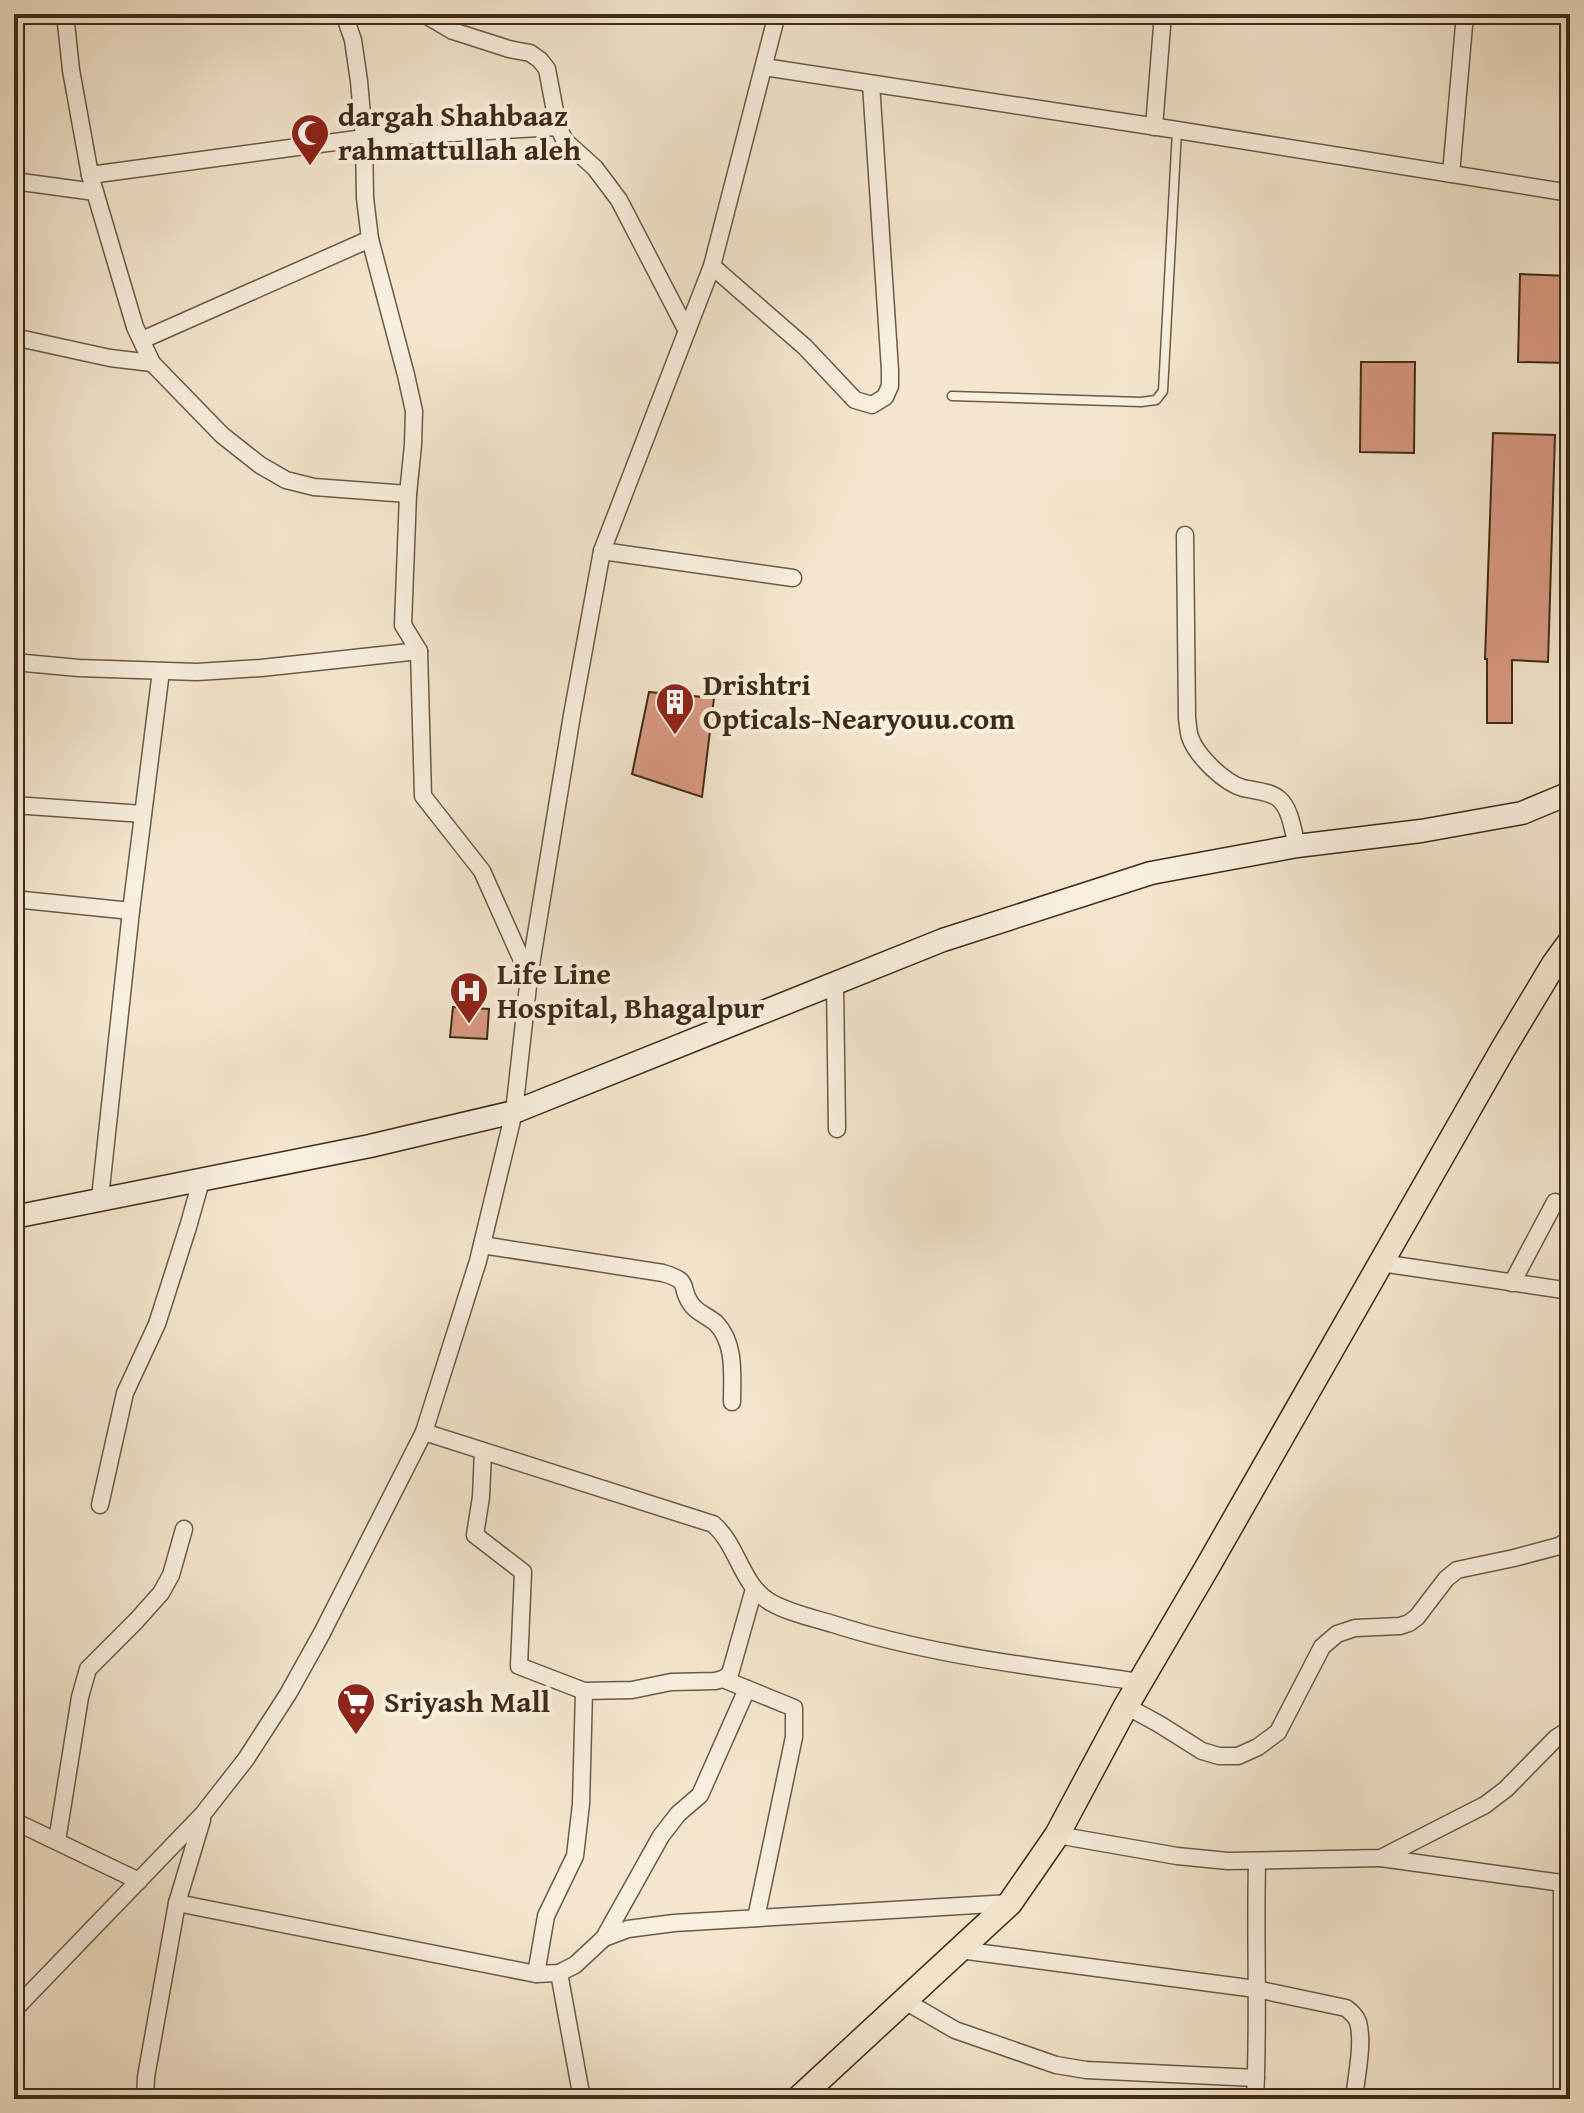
<svg xmlns="http://www.w3.org/2000/svg" width="1584" height="2113" viewBox="0 0 1584 2113" font-family="'Gentium Book Plus',serif">
	<rect width="100%" height="100%" fill="#f4e6ce"/>
	<filter id="stains"><feTurbulence type="fractalNoise" baseFrequency=".0025" numOctaves="4"/><feColorMatrix values="0 0 0 0 .2 0 0 0 0 .09 0 0 0 0 .02 0 0 0 .5 -.17"/></filter>
	<radialGradient id="worn" r=".72"><stop offset=".6" stop-color="#630" stop-opacity="0"/><stop offset="1" stop-color="#630" stop-opacity=".3"/></radialGradient>
	<g fill="#d99983" stroke="#402b18" stroke-width="2">
		<path d="M1520 274 1570 276V363L1518 362Z"/>
		<path d="M1361 362H1415L1414 453 1360 452Z"/>
		<path d="M1493 433 1555 435 1548 662 1512 660V723H1487V659H1485Z"/>
		<path d="M649 692 714 698 702 797 632 774Z"/>
		<path d="M453 1007 489 1009 487 1039 450 1037Z"/>
	</g>
	<g fill="none" stroke-linecap="round" stroke-linejoin="round">
		<defs>
			<path id="service" d="M952 396 1141 402 1156 400 1163 391 1177 130"/>
			<g id="minor">
				<path d="M65 14 71 70 90 175 135 327 152 363 222 435 260 465 286 480 314 487 408 494"/>
				<path d="M344 14 353 40 359 81 364 138 365 198 370 239 406 375 414 411 413 445 408 494 403 625 419 651 423 796 482 871 529 976"/>
				<path d="M424 14 453 31 509 49 530 53 540 60 547 69 558 127 565 141 595 168 619 200 687 331"/>
				<path d="M764 67 1177 130 1570 193"/>
				<path d="M1154 127 1163 14"/>
				<path d="M1451 174 1465 14"/>
				<path d="M90 175 364 138 558 127"/>
				<path d="M14 181 95 192"/>
				<path d="M712 266 805 347 855 400 872 405 885 397 890 386V370L871 84"/>
				<path d="M14 337 110 358 152 363"/>
				<path d="M142 340 370 239"/>
				<path d="M1185 535 1187 718C1188 724 1188 731 1190 737 1196 755 1224 783 1243 788 1255 791 1270 791 1279 799 1291 809 1293 832 1297 846"/>
				<path d="M602 551 793 578"/>
				<path d="M14 662 79 668 197 672 261 668 419 651"/>
				<path d="M14 805 143 814"/>
				<path d="M14 899 131 911"/>
				<path d="M835 983 837 1129"/>
				<path d="M100 1198 131 911 161 671"/>
				<path d="M482 1245 663 1273C693 1282 678 1286 691 1304 697 1313 708 1316 716 1323 736 1344 732 1375 732 1402"/>
				<path d="M1381 1263 1570 1291"/>
				<path d="M1512 1283 1555 1202"/>
				<path d="M424 1432 713 1524C738 1545 741 1585 770 1602 789 1613 813 1618 833 1624 933 1656 1037 1667 1140 1682"/>
				<path d="M483 1451 481 1497 475 1535 523 1572 519 1666 584 1691 632 1690 671 1682 715 1681 723 1679 730 1674 754 1589"/>
				<path d="M100 1505 125 1393 157 1324 188 1227 201 1181"/>
				<path d="M723 1679 794 1708V1737L756 1918"/>
				<path d="M1126 1706 1159 1724 1202 1751 1219 1756H1238L1258 1747 1278 1732 1322 1647 1337 1634 1355 1628 1400 1626 1409 1623 1417 1617 1446 1579 1457 1570 1514 1558 1559 1546 1570 1539"/>
				<path d="M14 1821 139 1881"/>
				<path d="M1057 1835 1177 1856 1228 1861 1381 1858 1485 1805 1506 1789 1556 1738 1570 1729"/>
				<path d="M57 1841 80 1697 88 1669 136 1621 161 1593 171 1575 184 1529"/>
				<path d="M1381 1858 1569 1884"/>
				<path d="M1562 1883V2099"/>
				<path d="M177 1903 536 1974 559 1973 575 1965 604 1938 628 1929 674 1923 1010 1903"/>
				<path d="M604 1938 661 1836 678 1814 700 1795 747 1689"/>
				<path d="M960 1950 1256 1989 1346 2008C1351 2012 1356 2016 1358 2022 1364 2043 1356 2078 1354 2099"/>
				<path d="M559 1973 582 2099"/>
				<path d="M536 1974 546 1916 575 1856 581 1804 584 1691"/>
				<path d="M905 2001 955 2030 1056 2065 1086 2070 1256 2078"/>
				<path d="M14 2010 203 1814 246 1759 288 1694 322 1633 424 1432 478 1261 514 1112 529 977 572 715 602 551 712 266 777 14"/>
				<path d="M145 2099 146 2077 177 1903 202 1820"/>
				<path d="M1255 2099C1259 2020 1255 1941 1257 1862"/>
			</g>
			<path id="secondary" d="M14 1217 370 1146 514 1112 943 940 1151 873 1297 846 1421 831 1522 813 1570 793"/>
			<path id="primary" d="M798 2099 1010 1903 1057 1835 1126 1706 1208 1566 1503 1049 1554 964 1570 942"/>
		</defs>
		<use href="#service" stroke="#6d5a46" stroke-width="11"/>
		<use href="#minor" stroke="#6d5a46" stroke-width="19"/>
		<use href="#secondary" stroke="#402b18" stroke-width="25"/>
		<use href="#primary" stroke="#402b18" stroke-width="27"/>
		<use href="#service" stroke="#f8efdf" stroke-width="8"/>
		<use href="#minor" stroke="#f8efdf" stroke-width="16"/>
		<use href="#secondary" stroke="#f8efdf" stroke-width="22"/>
		<use href="#primary" stroke="#f4e6ce" stroke-width="24"/>
	</g>
	<defs>
		<symbol id="mosque-pin" viewBox="-11 -11 22 30"><path d="M0 17L-7.5 6A9.5 9.5 0 1 1 7.5 6Z" fill="#8f2418" stroke="#f8efdf"/><path d="M3.5-4.9A6 6 0 1 0 3.5 4.9A5 5 0 1 1 3.5-4.9Z" fill="#fff"/></symbol>
		<symbol id="building-pin" viewBox="-11 -11 22 30"><path d="M0 17L-7.5 6A9.5 9.5 0 1 1 7.5 6Z" fill="#8f2418" stroke="#f8efdf"/><path d="M-4-6H4V6H1V3H-1V6H-4ZM-2.5-4.3h1.7v1.8h-1.7ZM.8-4.3h1.7v1.8H.8ZM-2.5-1h1.7V.8h-1.7ZM.8-1h1.7V.8H.8Z" fill="#fff"/></symbol>
		<symbol id="hospital-pin" viewBox="-11 -11 22 30"><path d="M0 17L-7.5 6A9.5 9.5 0 1 1 7.5 6Z" fill="#8f2418" stroke="#f8efdf"/><path d="M-5-5h3v3.5h4V-5h3V5h-3V1.5h-4V5h-3Z" fill="#fff"/></symbol>
		<symbol id="supermarket-pin" viewBox="-11 -11 22 30"><path d="M0 17L-7.5 6A9.5 9.5 0 1 1 7.5 6Z" fill="#8f2418" stroke="#f8efdf"/><path d="M-6-5.5h2.5l.6 2H6L4.5 2H-2.5L-4.4-4H-6ZM-1.5 3.2a1.3 1.3 0 1 0 .1 0ZM3 3.2a1.3 1.3 0 1 0 .1 0Z" fill="#fff"/></symbol>
	</defs>
	<g fill-rule="evenodd">
		<use href="#mosque-pin" x="288" y="111" width="44" height="60"/>
		<use href="#building-pin" x="653" y="680" width="44" height="60"/>
		<use href="#hospital-pin" x="447" y="969" width="44" height="60"/>
		<use href="#supermarket-pin" x="334" y="1680" width="44" height="60"/>
	</g>
	<g text-anchor="middle" stroke-width="8" stroke-linejoin="round" paint-order="stroke">
		<g font-size="30" font-weight="bold" fill="#402b18" stroke="#f8efdf" text-anchor="start">
			<text x="338" y="126">dargah Shahbaaz<tspan x="338" dy="34">rahmattullah aleh</tspan></text>
			<text x="703" y="695">Drishtri<tspan x="703" dy="34">Opticals-Nearyouu.com</tspan></text>
			<text x="497" y="984">Life Line<tspan x="497" dy="34">Hospital, Bhagalpur</tspan></text>
			<text x="384" y="1712">Sriyash Mall</text>
		</g>
	</g>
	<rect width="1584" height="2113" fill="none" stroke="#f4e6ce" stroke-width="48"/>
	<rect x="16" y="16" width="1552" height="2081" fill="none" stroke="#402b18" stroke-width="4"/>
	<rect x="24" y="24" width="1536" height="2065" fill="none" stroke="#402b18" stroke-width="2"/>
	<rect width="100%" height="100%" filter="url(#stains)"/>
	<rect width="100%" height="100%" fill="url(#worn)"/>
</svg>
